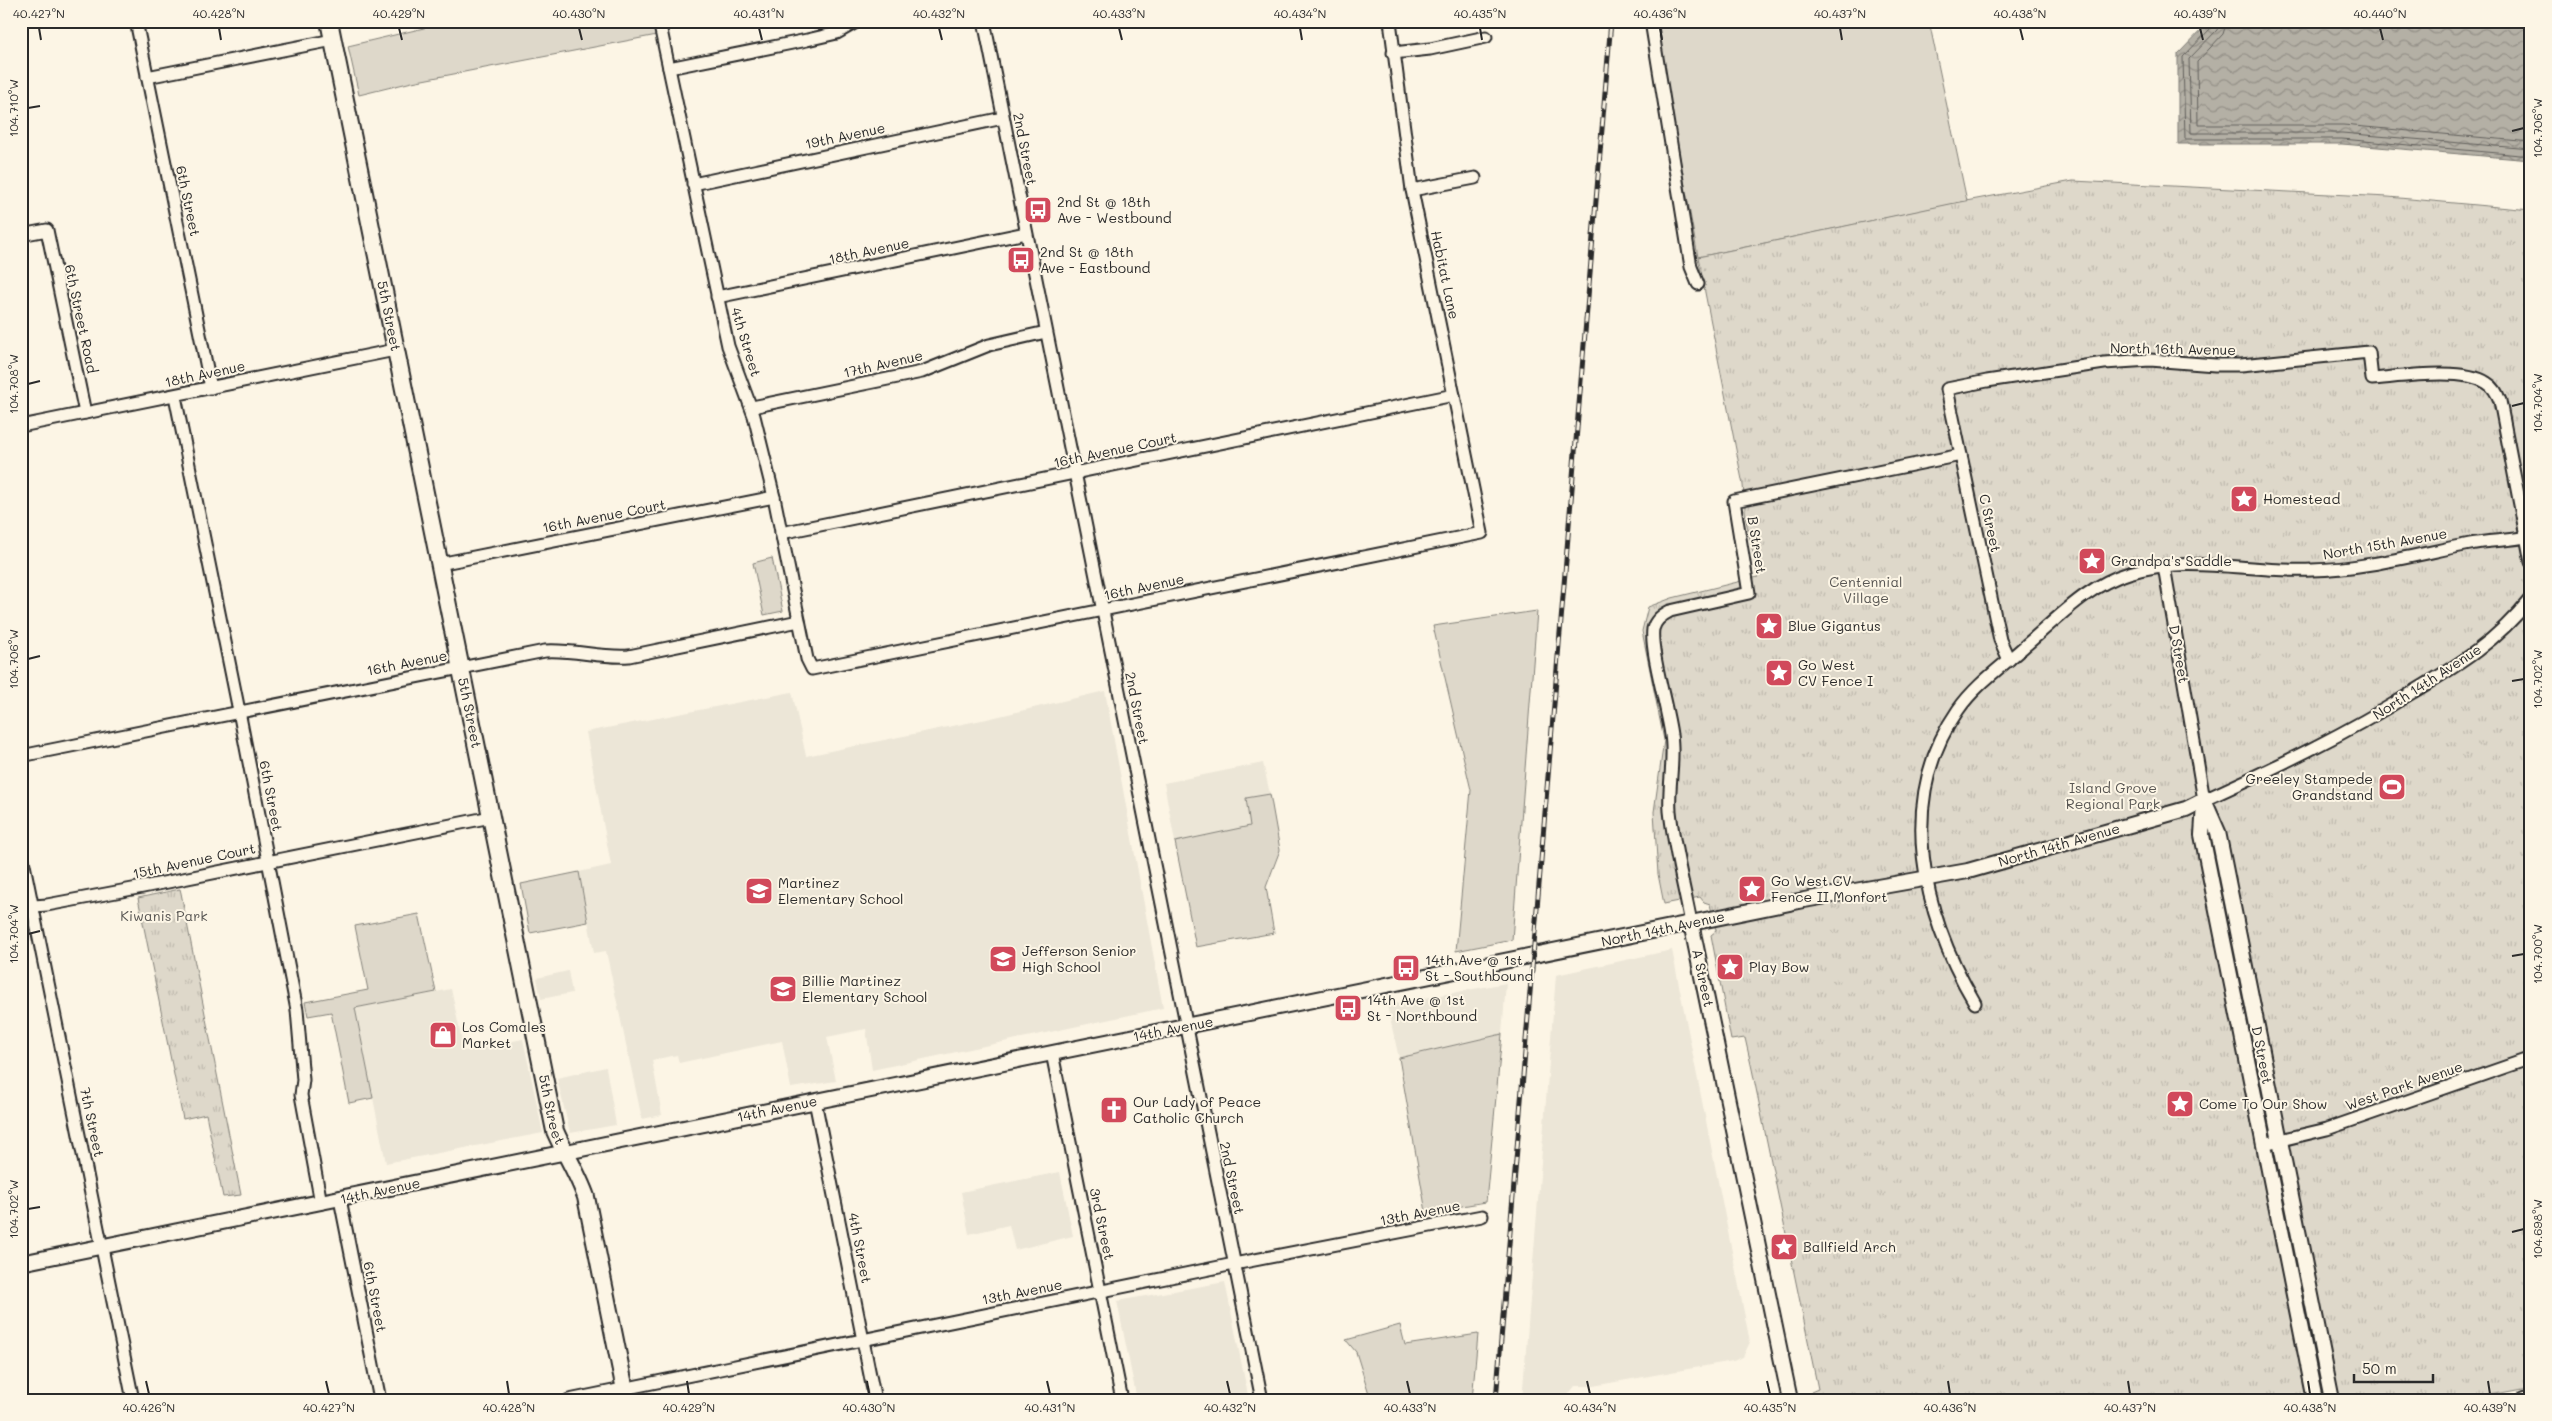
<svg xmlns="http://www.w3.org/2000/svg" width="2552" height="1421" viewBox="0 0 2552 1421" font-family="Mali,sans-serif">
	<defs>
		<pattern id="park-tufts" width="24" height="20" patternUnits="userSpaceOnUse" patternTransform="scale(1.25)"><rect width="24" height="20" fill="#ded8ca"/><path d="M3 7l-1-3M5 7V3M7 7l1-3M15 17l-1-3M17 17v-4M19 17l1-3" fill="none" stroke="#bfbaae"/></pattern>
		<pattern id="water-waves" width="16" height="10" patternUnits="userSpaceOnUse" patternTransform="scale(1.25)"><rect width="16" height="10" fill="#b4b0a5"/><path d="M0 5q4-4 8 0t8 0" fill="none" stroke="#938f87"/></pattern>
	</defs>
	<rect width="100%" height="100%" fill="#fcf5e5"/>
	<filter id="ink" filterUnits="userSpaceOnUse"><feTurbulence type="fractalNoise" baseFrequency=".02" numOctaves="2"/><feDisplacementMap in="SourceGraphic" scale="10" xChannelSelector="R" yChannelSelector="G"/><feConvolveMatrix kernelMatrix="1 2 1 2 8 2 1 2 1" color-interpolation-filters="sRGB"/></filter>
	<g filter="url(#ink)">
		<g fill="#ece6d7">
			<path d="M1105 691 1163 1008 872 1070 866 1029 827 1037 836 1081 791 1088 782 1041 679 1063 677 1055 652 1060 662 1115 642 1119 606 951 594 953 579 872 611 865 586 732 792 692 806 756 987 719Z"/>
			<path d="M1263 763 1270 794 1246 798 1251 826 1175 842 1164 783Z"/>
			<path d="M1672 950 1750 1342 1743 1357 1733 1361 1593 1386H1575L1564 1400H1522L1556 975Z"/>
			<path d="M568 971 572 993 541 999 537 978Z"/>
			<path d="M1506 983 1502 1034 1399 1058 1387 1005Z"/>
			<path d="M451 989 464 1051 523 1039 543 1133 386 1163 355 1008Z"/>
			<path d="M606 1067 616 1125 570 1133 557 1078Z"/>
			<path d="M1060 1172 1073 1236 1015 1250 1009 1225 969 1234 961 1192Z"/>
			<path d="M1225 1282 1249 1400H1137L1117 1301Z"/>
		</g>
		<g fill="#ded8ca" stroke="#84827a">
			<path d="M445 21H654L657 35 412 82 359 95 348 46 445 23Z"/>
			<path d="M1655 21H1929L1967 201 1698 257Z"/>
			<path d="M772 558 783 611 764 615 753 563Z"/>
			<path d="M1537 611 1512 940 1456 951 1471 790 1433 626Z"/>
			<path d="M1270 794 1280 850 1266 887 1274 933 1196 947 1175 842 1250 826 1246 798Z"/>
			<path d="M579 872 588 922 530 933 521 884Z"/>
			<path d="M419 914 436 992 355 1008 373 1098 349 1103 331 1012 308 1016 305 1002 368 990 355 926Z"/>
			<path d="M1502 1034 1486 1202 1426 1212 1399 1058Z"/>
			<path d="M1400 1325 1405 1345 1478 1334 1472 1400H1371L1356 1352 1346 1340Z"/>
		</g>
		<g fill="url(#park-tufts)" stroke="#84827a">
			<path d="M2073 181 2388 197 2531 210V1387L2464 1400H1813L1811 1392 1818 1389 1752 1069 1745 1038 1731 1040 1711 935 1716 931 1710 904 1704 902 1700 897 1664 904 1658 874 1654 812 1664 740 1642 631 1648 607 1672 598 1758 577 1746 520 1743 485 1698 257 1950 204Z"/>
			<path d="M180 889 181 893 241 1195 223 1197 206 1114 183 1119 138 898Z"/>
		</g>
		<path fill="url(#water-waves)" stroke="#7d7b74" d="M2210 21H2531V160L2342 144H2178V54Z"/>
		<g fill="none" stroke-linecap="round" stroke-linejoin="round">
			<g stroke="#62605c" stroke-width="1">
				<path d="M2213 21 2212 27 2183 57 2185 139H2342L2531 156"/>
				<path d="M2220 21 2217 30 2189 59 2191 133H2342L2531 149"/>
				<path d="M2227 21 2223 34 2197 62 2198 125H2343L2531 142"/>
			</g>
			<defs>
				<g id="minor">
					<path d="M136 21 211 388"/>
					<path d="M659 21 728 346 754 416 774 497 807 659 812 669 1482 533 1412 190 1390 21"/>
					<path d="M984 21 1262 1400"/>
					<path d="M1651 21 1691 267 1698 284"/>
					<path d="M1393 53 1430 49 1486 37"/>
					<path d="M669 68 807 40 837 33 858 21"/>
					<path d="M147 77 333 40"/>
					<path d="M693 184 1003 118"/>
					<path d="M1412 190 1475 178"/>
					<path d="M21 235 47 230 85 413"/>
					<path d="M717 297 1026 233"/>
					<path d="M175 396 237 701 297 1010 303 1080 301 1095 321 1203"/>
					<path d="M752 407 922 372 989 345 1046 332"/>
					<path d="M21 426 395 350"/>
					<path d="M781 533 1454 395"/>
					<path d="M439 564 774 497"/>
					<path d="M2164 566 2204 800C2276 767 2346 734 2413 692 2460 664 2496 642 2531 598"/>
					<path d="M2009 660 2000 640 1947 389 1987 381 2104 363 2150 360 2215 365H2241L2369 352 2372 379C2400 377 2463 367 2487 383 2494 387 2497 393 2500 401L2531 562"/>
					<path d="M21 756 545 651C573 649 600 658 629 656L799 621"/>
					<path d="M21 850 133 1400"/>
					<path d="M21 907 47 905 143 887 491 817"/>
					<path d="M1691 923C1684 886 1674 849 1670 811 1668 785 1675 760 1671 735 1668 709 1650 651 1653 629 1655 620 1662 615 1670 611L1749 593 1734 501 1961 455"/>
					<path d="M1975 1003C1923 915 1895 801 1958 710 1976 684 2003 666 2026 645 2058 618 2088 585 2129 573 2190 554 2250 573 2312 570 2365 569 2418 554 2470 544 2490 540 2511 541 2531 536"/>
					<path d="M1052 1053 1122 1400"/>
					<path d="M815 1101 875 1400"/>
					<path d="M2264 1144 2327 1129 2531 1058"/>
					<path d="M340 1199 380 1400"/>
					<path d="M569 1400 1234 1264 1482 1216"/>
				</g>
				<g id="tertiary">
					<path d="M2204 800 2218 832 2332 1400"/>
					<path d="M2204 804 2202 835 2315 1400"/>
					<path d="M1691 923 1790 1400"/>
					<path d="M21 1263 1804 900 1968 871 2186 809 2204 800"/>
				</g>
				<g id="secondary">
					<path id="s1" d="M329 21 555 1131C565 1154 578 1174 586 1197L627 1400"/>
					<path d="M2522 1400 2531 1398"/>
				</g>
			</defs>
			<use href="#minor" stroke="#2b2b2b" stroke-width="15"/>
			<use href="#tertiary" stroke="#2b2b2b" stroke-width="18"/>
			<use href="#secondary" stroke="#2b2b2b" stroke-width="20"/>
			<use href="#minor" stroke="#fcf5e5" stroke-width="11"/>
			<use href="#tertiary" stroke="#fcf5e5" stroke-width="14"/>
			<use href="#secondary" stroke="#fcf5e5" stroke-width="16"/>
			<defs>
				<path id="rail" d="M1496 1400 1611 21"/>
			</defs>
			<use href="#rail" stroke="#2b2b2b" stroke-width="5"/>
			<use href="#rail" stroke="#fcf5e5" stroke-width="3" stroke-dasharray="9" stroke-linecap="butt"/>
		</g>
	</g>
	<path fill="none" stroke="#2b2b2b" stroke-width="2" d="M39 28 41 40M219 28 221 40M399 28 402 40M579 28 582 40M759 28 762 40M939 28 942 40M1119 28 1122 40M1300 28 1302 40M1480 28 1482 40M1660 28 1662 40M1840 28 1842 40M2020 28 2023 40M2200 28 2203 40M2380 28 2383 40M28 108 40 106M2512 131 2524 128M28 384 40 381M2512 406 2524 403M28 659 40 656M2512 681 2524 679M28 934 40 931M2512 956 2524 954M28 1209 40 1207M2512 1232 2524 1229M146 1381 149 1394M326 1381 329 1394M507 1381 509 1394M687 1381 689 1394M867 1381 869 1394M1047 1381 1050 1394M1227 1381 1230 1394M1407 1381 1410 1394M1587 1381 1590 1394M1767 1381 1770 1394M1948 1381 1950 1394M2128 1381 2130 1394M2308 1381 2310 1394M2488 1381 2490 1394"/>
	<defs>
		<symbol id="bus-square" viewBox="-11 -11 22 22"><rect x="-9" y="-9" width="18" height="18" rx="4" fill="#d1495b" stroke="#fcf5e5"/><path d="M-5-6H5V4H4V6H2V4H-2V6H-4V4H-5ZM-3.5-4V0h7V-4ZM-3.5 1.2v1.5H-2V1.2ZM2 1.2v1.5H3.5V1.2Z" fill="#fff"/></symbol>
		<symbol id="sight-square" viewBox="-11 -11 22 22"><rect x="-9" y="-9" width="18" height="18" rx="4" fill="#d1495b" stroke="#fcf5e5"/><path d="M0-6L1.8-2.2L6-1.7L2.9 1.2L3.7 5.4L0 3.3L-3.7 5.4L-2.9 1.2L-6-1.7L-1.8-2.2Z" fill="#fff"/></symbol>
		<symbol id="stadium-square" viewBox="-11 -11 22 22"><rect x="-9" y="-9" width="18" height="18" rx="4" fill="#d1495b" stroke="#fcf5e5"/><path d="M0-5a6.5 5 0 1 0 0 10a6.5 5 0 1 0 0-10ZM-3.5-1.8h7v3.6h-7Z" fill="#fff"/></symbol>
		<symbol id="school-square" viewBox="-11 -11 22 22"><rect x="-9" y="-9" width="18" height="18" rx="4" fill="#d1495b" stroke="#fcf5e5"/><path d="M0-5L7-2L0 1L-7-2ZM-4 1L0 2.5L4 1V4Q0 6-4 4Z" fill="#fff"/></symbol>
		<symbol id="shop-square" viewBox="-11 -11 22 22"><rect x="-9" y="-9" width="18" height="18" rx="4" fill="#d1495b" stroke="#fcf5e5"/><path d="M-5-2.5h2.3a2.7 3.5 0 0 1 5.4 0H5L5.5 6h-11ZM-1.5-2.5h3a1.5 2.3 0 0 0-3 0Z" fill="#fff"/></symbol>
		<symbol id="church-square" viewBox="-11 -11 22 22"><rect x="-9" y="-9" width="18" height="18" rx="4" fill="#d1495b" stroke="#fcf5e5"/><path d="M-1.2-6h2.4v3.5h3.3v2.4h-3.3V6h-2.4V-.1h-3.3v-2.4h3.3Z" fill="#fff"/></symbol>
	</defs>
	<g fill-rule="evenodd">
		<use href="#bus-square" x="1022" y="194" width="32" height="32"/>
		<use href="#bus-square" x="1005" y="244" width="32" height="32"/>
		<use href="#sight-square" x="2228" y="483" width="32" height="32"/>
		<use href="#sight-square" x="2076" y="545" width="32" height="32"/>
		<use href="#sight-square" x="1753" y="610" width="32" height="32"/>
		<use href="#sight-square" x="1763" y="657" width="32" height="32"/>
		<use href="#stadium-square" x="2376" y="771" width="32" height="32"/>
		<use href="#sight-square" x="1736" y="873" width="32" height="32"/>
		<use href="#school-square" x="743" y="875" width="32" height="32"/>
		<use href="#school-square" x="987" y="943" width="32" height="32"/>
		<use href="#sight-square" x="1714" y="951" width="32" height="32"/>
		<use href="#bus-square" x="1390" y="952" width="32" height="32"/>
		<use href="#school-square" x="767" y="973" width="32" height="32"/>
		<use href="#bus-square" x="1332" y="992" width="32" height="32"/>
		<use href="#shop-square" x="427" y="1019" width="32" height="32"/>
		<use href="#sight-square" x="2164" y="1088" width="32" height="32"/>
		<use href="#church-square" x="1098" y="1094" width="32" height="32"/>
		<use href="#sight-square" x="1768" y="1231" width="32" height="32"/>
	</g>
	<g text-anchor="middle" stroke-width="4" stroke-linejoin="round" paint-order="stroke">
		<g font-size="14" fill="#2b2b2b" stroke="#fcf5e5">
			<text transform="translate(845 136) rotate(-12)" y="5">19th Avenue</text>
			<text transform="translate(1025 149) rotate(79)" y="5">2nd Street</text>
			<text transform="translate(188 201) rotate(78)" y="5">6th Street</text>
			<text transform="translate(869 251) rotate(-12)" y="5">18th Avenue</text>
			<text transform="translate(1445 275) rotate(78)" y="5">Habitat Lane</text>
			<text dy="5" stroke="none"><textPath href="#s1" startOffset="301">5th Street</textPath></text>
			<text transform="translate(81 319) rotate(78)" y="5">6th Street Road</text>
			<text transform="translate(746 342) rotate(73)" y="5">4th Street</text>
			<text transform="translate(2173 349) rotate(1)" y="5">North 16th Avenue</text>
			<text transform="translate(883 364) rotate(-13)" y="5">17th Avenue</text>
			<text transform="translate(205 374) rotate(-12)" y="5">18th Avenue</text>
			<text transform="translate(1115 450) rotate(-12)" y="5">16th Avenue Court</text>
			<text transform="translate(604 516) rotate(-11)" y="5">16th Avenue Court</text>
			<text transform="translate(1990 523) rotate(78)" y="5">C Street</text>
			<text transform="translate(2385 544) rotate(-10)" y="5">North 15th Avenue</text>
			<text transform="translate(1757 545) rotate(81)" y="5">B Street</text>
			<text transform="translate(1144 587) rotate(-12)" y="5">16th Avenue</text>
			<text transform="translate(2179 654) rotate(80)" y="5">D Street</text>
			<text transform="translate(407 663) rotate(-11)" y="5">16th Avenue</text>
			<text transform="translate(2427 682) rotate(-33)" y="5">North 14th Avenue</text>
			<text transform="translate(1137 708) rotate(79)" y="5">2nd Street</text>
			<text dy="5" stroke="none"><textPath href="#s1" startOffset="706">5th Street</textPath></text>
			<text transform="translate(271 796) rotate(79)" y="5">6th Street</text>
			<text transform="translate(2059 845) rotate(-16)" y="5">North 14th Avenue</text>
			<text transform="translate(194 861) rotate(-12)" y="5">15th Avenue Court</text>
			<text transform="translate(1663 929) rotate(-12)" y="5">North 14th Avenue</text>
			<text transform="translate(1703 978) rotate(78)" y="5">A Street</text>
			<text transform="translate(1173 1029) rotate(-11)" y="5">14th Avenue</text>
			<text transform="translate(2262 1055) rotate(79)" y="5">D Street</text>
			<text transform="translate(2404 1086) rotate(-19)" y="5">West Park Avenue</text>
			<text transform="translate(777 1109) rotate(-12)" y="5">14th Avenue</text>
			<text dy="5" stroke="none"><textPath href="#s1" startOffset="1111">5th Street</textPath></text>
			<text transform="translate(92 1122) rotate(78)" y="5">7th Street</text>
			<text transform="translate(1232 1178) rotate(78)" y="5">2nd Street</text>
			<text transform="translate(380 1191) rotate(-12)" y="5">14th Avenue</text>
			<text transform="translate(1420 1213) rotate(-11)" y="5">13th Avenue</text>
			<text transform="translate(1102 1224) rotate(78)" y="5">3rd Street</text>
			<text transform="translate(860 1248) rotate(79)" y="5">4th Street</text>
			<text transform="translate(1022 1292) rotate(-11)" y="5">13th Avenue</text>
			<text transform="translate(375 1297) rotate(79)" y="5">6th Street</text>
		</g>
		<g font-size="14" fill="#2b2b2b" stroke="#fcf5e5" text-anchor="start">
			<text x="1057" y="207">2nd St @ 18th<tspan x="1057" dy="16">Ave - Westbound</tspan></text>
			<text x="1040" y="257">2nd St @ 18th<tspan x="1040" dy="16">Ave - Eastbound</tspan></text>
			<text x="2263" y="504">Homestead</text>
			<text x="2111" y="566">Grandpa's Saddle</text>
			<text x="1788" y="631">Blue Gigantus</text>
			<text x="1798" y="670">Go West<tspan x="1798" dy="16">CV Fence I</tspan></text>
			<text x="2373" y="784" text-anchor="end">Greeley Stampede<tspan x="2373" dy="16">Grandstand</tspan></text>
			<text x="1771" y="886">Go West CV<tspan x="1771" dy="16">Fence II Monfort</tspan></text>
			<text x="778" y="888">Martinez<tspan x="778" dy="16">Elementary School</tspan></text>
			<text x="1022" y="956">Jefferson Senior<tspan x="1022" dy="16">High School</tspan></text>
			<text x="1425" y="965">14th Ave @ 1st<tspan x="1425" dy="16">St - Southbound</tspan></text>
			<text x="1749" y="972">Play Bow</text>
			<text x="802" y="986">Billie Martinez<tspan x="802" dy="16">Elementary School</tspan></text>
			<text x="1367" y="1005">14th Ave @ 1st<tspan x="1367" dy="16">St - Northbound</tspan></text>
			<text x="462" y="1032">Los Comales<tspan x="462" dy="16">Market</tspan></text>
			<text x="1133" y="1107">Our Lady of Peace<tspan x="1133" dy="16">Catholic Church</tspan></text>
			<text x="2199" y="1109">Come To Our Show</text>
			<text x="1803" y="1252">Ballfield Arch</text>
		</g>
		<g font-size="14" fill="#585653" stroke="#fcf5e5">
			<text x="1866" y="587">Centennial<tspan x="1866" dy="16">Village</tspan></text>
			<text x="2113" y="793">Island Grove<tspan x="2113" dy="16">Regional Park</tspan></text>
			<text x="164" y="921">Kiwanis Park</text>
		</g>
	</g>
	<rect width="2552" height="1421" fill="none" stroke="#fcf5e5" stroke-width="55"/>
	<path d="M2354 1374v8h79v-8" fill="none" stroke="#2b2b2b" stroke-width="2.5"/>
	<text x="2362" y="1374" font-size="15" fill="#2b2b2b" stroke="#fcf5e5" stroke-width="4" paint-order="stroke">50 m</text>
	<rect x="28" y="28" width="2496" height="1366" fill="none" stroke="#2b2b2b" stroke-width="2"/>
	<g font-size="12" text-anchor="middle" fill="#2b2b2b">
		<text x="39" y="18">40.427°N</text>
		<text x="219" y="18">40.428°N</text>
		<text x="399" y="18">40.429°N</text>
		<text x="579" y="18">40.430°N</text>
		<text x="759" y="18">40.431°N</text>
		<text x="939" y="18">40.432°N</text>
		<text x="1119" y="18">40.433°N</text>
		<text x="1300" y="18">40.434°N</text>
		<text x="1480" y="18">40.435°N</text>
		<text x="1660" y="18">40.436°N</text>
		<text x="1840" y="18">40.437°N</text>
		<text x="2020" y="18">40.438°N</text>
		<text x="2200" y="18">40.439°N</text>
		<text x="2380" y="18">40.440°N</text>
		<text transform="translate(14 108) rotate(-90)" y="4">104.710°W</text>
		<text transform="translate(2538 128) rotate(-90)" y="4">104.706°W</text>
		<text transform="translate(14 384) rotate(-90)" y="4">104.708°W</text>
		<text transform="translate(2538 403) rotate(-90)" y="4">104.704°W</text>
		<text transform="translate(14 659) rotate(-90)" y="4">104.706°W</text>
		<text transform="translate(2538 679) rotate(-90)" y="4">104.702°W</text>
		<text transform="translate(14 934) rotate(-90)" y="4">104.704°W</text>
		<text transform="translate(2538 954) rotate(-90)" y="4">104.700°W</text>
		<text transform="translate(14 1209) rotate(-90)" y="4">104.702°W</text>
		<text transform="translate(2538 1229) rotate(-90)" y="4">104.698°W</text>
		<text x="149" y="1412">40.426°N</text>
		<text x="329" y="1412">40.427°N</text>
		<text x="509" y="1412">40.428°N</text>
		<text x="689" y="1412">40.429°N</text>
		<text x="869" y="1412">40.430°N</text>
		<text x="1050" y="1412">40.431°N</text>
		<text x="1230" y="1412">40.432°N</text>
		<text x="1410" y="1412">40.433°N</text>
		<text x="1590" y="1412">40.434°N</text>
		<text x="1770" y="1412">40.435°N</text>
		<text x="1950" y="1412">40.436°N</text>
		<text x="2130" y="1412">40.437°N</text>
		<text x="2310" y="1412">40.438°N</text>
		<text x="2490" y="1412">40.439°N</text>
	</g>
</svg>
